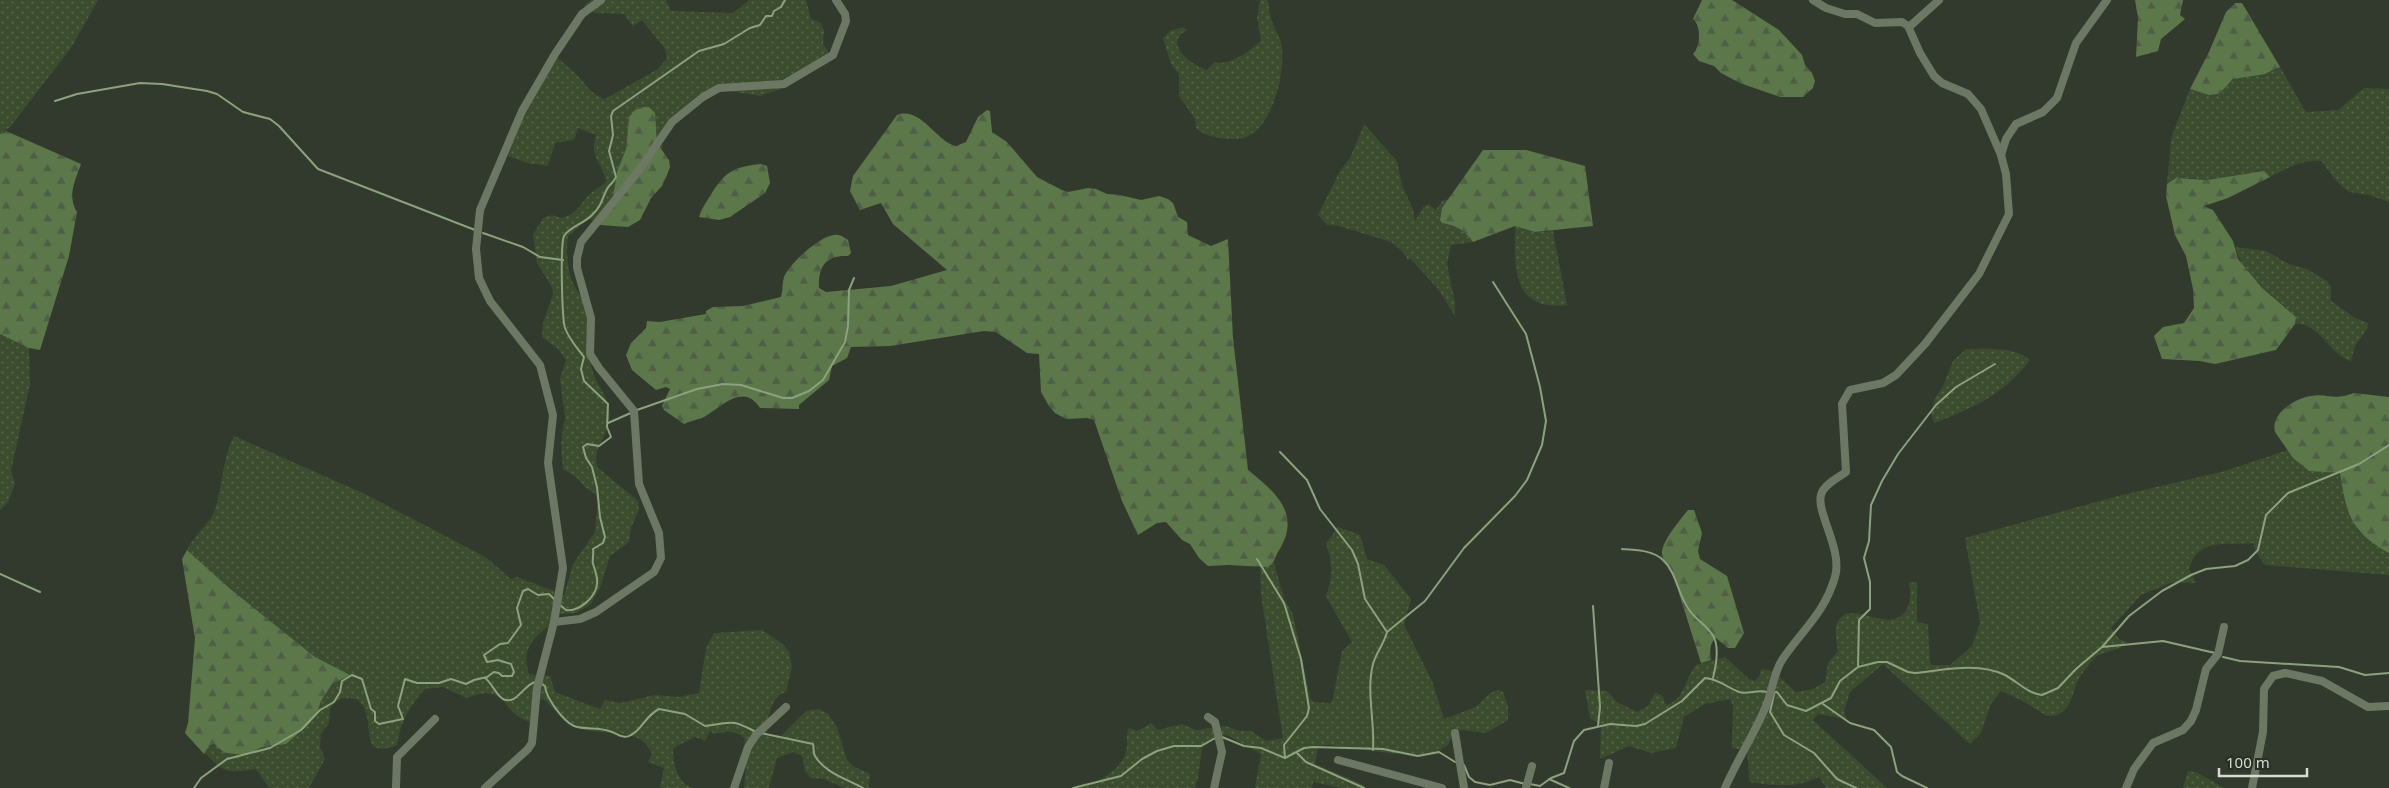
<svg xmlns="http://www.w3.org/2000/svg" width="2389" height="788" viewBox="0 0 2389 788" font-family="'Noto Sans',sans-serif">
	<defs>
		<pattern id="grass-dots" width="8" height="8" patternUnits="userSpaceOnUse" patternTransform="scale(1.25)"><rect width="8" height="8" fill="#3b4d2e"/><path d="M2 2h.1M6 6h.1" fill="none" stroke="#57664b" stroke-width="1.8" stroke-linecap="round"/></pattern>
		<pattern id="forest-firs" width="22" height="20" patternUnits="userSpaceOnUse" patternTransform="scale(1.25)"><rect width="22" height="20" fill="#5c774a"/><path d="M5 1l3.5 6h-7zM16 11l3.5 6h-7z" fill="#4f5f45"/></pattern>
	</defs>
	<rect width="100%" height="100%" fill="#323a2d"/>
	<g fill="url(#grass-dots)">
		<path d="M0 0H98L71 48 10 127 0 134Z"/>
		<path d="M591 0H666L671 11 733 13 749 0H806L811 19 821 23 824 30 823 44 829 53 828 56 784 88 760 96 730 91H708L661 138 663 149 659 148 656 131 629 117 626 149 617 172 613 197 600 225 589 218 568 236C566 250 567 268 572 281 577 293 587 303 592 314 599 331 589 347 591 363 592 380 605 391 608 405 615 436 592 440 597 467L638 501 639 509 631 528 629 542 610 556 600 588 590 605 576 613 558 614 557 619C537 636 520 645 529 674L550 676 555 692 600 709 605 700 620 703 655 695 679 697 699 693 706 648 714 633 762 630 783 644 789 652 792 666 786 692C770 696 768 720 766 734L781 736 806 711 819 709 828 714 837 727 847 760 853 766 870 774 869 788H844L824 779 811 778 805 771 802 756 793 752 777 758 769 788H744L747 756 744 738C732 729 727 732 714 734L710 731 705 741 695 737 673 748C673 764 677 782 692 788H660L664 768 648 762 652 754C641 725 603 737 579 728 565 723 554 708 543 699L537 701 531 722C498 713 511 682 466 698L443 687 425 689C410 706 400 722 397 745 359 760 374 726 364 708 363 705 359 701 357 699L343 698 335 702 330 709 329 724 321 733 320 747 325 759 309 788H269L256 769C229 773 224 774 205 753L209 746 217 745 225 753 247 755 262 747 286 744 308 725 317 713 321 701 332 684 349 675 315 657 228 587 187 550C194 535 210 523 214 512 223 488 222 459 234 436L367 495 476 552 488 559 511 579 517 577 564 595 573 564 595 532 598 501 595 494 585 487 576 477 563 469 561 443 565 416 560 379 566 360 558 349 542 337 543 323 553 294 552 287 537 263 533 235 543 218 552 215 561 218C578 214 577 207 588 196 593 190 601 188 606 181 602 161 589 158 596 135L578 128 574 140 555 143 548 166 528 163 508 156 528 101 552 54C561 61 570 68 577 75 586 84 591 95 605 99L658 69 667 58 665 49 642 20 633 26 624 14 595 13 584 6Z"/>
		<path d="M1260 0H1268C1269 6 1269 13 1271 19 1274 29 1281 37 1282 48 1285 76 1271 138 1236 139 1225 140 1203 136 1196 128L1195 119 1179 96V74L1171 64 1163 38 1170 31 1183 27 1187 30C1162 43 1191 65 1207 70L1215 62C1230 66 1251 51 1261 40L1257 18Z"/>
		<path d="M2280 67 2306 112 2338 110 2364 88 2389 89V202L2369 195 2349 192 2339 184 2321 161C2302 159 2286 169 2270 177L2264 171 2207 180 2189 178 2167 184 2171 138 2190 89 2209 95 2219 94C2223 90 2226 85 2230 82 2243 70 2266 79 2280 67Z"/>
		<path d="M1364 124 1397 161 1402 185 1413 209 1415 221 1424 206 1429 204 1436 210 1442 201 1449 199 1442 208 1440 220 1442 223C1456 225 1464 230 1473 242L1451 245 1447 264 1455 303V316L1438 289 1410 258 1408 260 1403 252 1391 242 1339 226 1327 225 1318 215 1340 171 1350 158Z"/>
		<path d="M1515 226 1535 232 1553 231 1567 305C1511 311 1515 268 1515 226Z"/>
		<path d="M2235 247 2266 251 2289 264 2307 269 2327 281 2331 287V301L2355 318 2368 323 2367 329 2355 346 2351 361C2329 355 2320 322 2295 324L2296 317C2275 300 2242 274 2235 247Z"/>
		<path d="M0 334 29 348 30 384 11 471 15 484 8 502 0 510Z"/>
		<path d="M1966 349C1985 349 2015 346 2030 360 2004 394 1974 408 1934 423L1931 414 1934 400 1943 386 1953 361Z"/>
		<path d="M2288 450C2304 473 2314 471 2340 473L2358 531 2389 553V575L2265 565 2257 554 2253 543C2226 546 2199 536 2189 569L2196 583 2173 582 2141 595 2111 628 2119 639 2127 642C2119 652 2105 650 2096 657 2091 661 2085 670 2081 675 2070 692 2074 716 2047 716L2021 700 2001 691 1991 704 1981 733 1970 744 1883 664 1850 692 1844 711 1847 719 1818 714 1813 720 1887 788H1826L1819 777C1798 788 1775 786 1750 782 1747 772 1750 758 1745 750L1732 748 1733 706 1730 699 1705 704 1684 717 1676 748 1651 753 1629 746 1600 759 1601 725 1590 718 1585 690 1607 691 1617 702 1637 712 1648 706 1655 693 1662 695 1666 705C1685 700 1685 678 1696 665L1725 657 1749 679 1755 681 1759 677 1761 669 1773 671 1796 692 1813 689 1825 682 1828 663 1838 651C1837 644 1835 634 1836 627 1845 593 1885 635 1904 613 1911 606 1911 592 1909 583L1917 582V622L1928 624 1930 662 1932 665H1950L1972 646 1980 623 1965 538 2118 496 2225 471Z"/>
		<path d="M1338 527 1360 535 1367 559 1384 565 1411 599 1404 625 1432 681 1444 719 1476 707 1490 693 1499 690 1503 692 1508 707V720L1486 733 1461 730 1453 734 1448 745 1437 752 1422 756 1403 752 1397 754 1328 745 1318 746 1315 764 1364 785 1362 788H1342L1313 782 1312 788H1255L1261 754 1227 735 1218 736 1202 748 1198 778 1195 788H1066C1089 788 1124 773 1127 747 1128 740 1125 734 1129 728L1137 731 1151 723 1158 730 1182 724 1196 730 1225 726 1240 731H1251L1266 741 1283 738 1261 595 1260 566 1274 563 1284 599 1293 614 1310 698 1313 702 1332 703 1342 651 1352 642 1326 596C1333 575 1333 565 1326 543Z"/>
		<path d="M2188 771 2198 773 2224 788H2183Z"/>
	</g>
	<g fill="url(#forest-firs)">
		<path d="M1702 0H1732L1779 30 1802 55 1805 65 1812 73 1815 81 1813 88 1803 97H1780L1740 83 1721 73 1714 66 1699 61 1693 54C1701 46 1701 25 1693 19Z"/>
		<path d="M2135 0H2183L2180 15 2185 19 2161 39 2158 51 2136 57 2138 18Z"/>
		<path d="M2235 3H2242L2280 67 2265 74 2233 79 2219 94 2209 95 2190 89 2209 52 2226 12Z"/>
		<path d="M643 107H649L655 113 657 143 669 160 670 167 667 175 662 186 651 198 640 220 628 227 600 225 613 197 617 172 626 149 629 117 635 110Z"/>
		<path d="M987 110 990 111 992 132 1007 142 1037 177 1062 190 1068 192 1088 188 1096 189 1107 194 1120 195 1141 200 1159 196 1168 199 1173 203 1178 217 1187 222 1188 235 1211 246 1228 239 1233 338 1248 470C1277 493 1302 515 1278 552 1274 559 1275 563 1267 567L1228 565 1208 566 1199 558 1190 544 1182 540 1166 522 1157 523 1138 535 1122 501 1094 420 1087 418 1066 419 1055 413 1049 406 1041 392 1039 354 1027 353 996 332 984 331 890 346 851 347 847 358 832 366 829 380 799 405V409L760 408C742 380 718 411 702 418 696 420 690 421 684 424L664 410 662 406 670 389 666 387 656 390 632 370 626 355 631 343 646 328 647 321 660 322 706 314V311L713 307 743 306 781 297C783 290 782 283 784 277 789 264 820 236 834 235 840 234 843 237 848 240L851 253 848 256C826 255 818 266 819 288L826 292 891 286 947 270 893 224 881 203 860 210 850 191 853 176 897 115C921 106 936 142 956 146L966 142 978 117Z"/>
		<path d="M6 131 81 164C75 181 67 196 77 212L69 256 40 350 29 348 0 334V134Z"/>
		<path d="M1483 150H1526L1585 166 1593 226 1535 232 1515 226 1473 242C1464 230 1456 225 1442 223L1440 220 1442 208Z"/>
		<path d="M761 164 767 166 770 183 765 193 730 217 719 220 699 217C702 208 705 204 710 196 725 172 732 167 761 164Z"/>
		<path d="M2264 171 2270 177 2228 198 2204 206 2213 210 2233 241 2238 259 2262 288 2296 317 2295 324 2276 350 2215 364 2200 361 2162 359 2154 336 2163 327 2184 323 2194 308 2193 289 2186 256 2175 235 2166 196 2167 184 2176 178 2207 180Z"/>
		<path d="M2354 393 2389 397V553C2350 531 2347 515 2340 473L2309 471 2293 458 2275 432C2270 414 2295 398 2311 396 2329 393 2332 401 2354 393Z"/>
		<path d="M1688 510H1694L1702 533 1698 551 1700 559 1727 576 1744 633 1735 648H1728L1716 638C1709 643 1710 652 1711 660L1701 663 1672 571C1668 566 1663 561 1662 554 1661 542 1680 520 1688 510Z"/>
		<path d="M187 550 228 587 315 657 350 675 332 684 321 701 317 713 308 725 286 744 262 747 247 755 225 753 214 744 209 746 204 754 185 733 188 723 195 638 182 559Z"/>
	</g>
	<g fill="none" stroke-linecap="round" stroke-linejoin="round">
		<g stroke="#8ca17e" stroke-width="2">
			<path d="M55 101 77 94 140 83 162 84 207 91 217 94 243 112 270 119 279 126 318 169 475 230"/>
			<path d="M483 233 523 247 540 257 563 260"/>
			<path d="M637 410 697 389 723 384 741 385 783 398H792L809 391 823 380 845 342 848 326 849 290 854 278"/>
			<path d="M608 423 633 412"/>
			<path d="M1280 452 1307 480 1320 509 1352 550 1358 564 1365 599 1387 632C1384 644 1376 653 1373 664 1366 691 1375 722 1373 750"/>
			<path d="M1622 549C1635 550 1653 550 1663 560 1677 573 1678 596 1690 611 1697 621 1712 629 1715 640 1719 652 1716 666 1713 678"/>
			<path d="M1257 559 1284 603 1301 659 1309 708 1307 716 1284 745 1285 758"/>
			<path d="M0 574 40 592"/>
			<path d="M560 605 566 610C579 612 596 597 597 584 598 577 595 570 593 564 592 560 594 554 593 549L603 543 605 537 600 517 597 487 592 467 586 458 583 447 587 444 599 446 611 437 607 427 608 404 584 381 581 369 584 357C577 348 569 339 565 328 562 318 560 246 564 236 569 227 585 223 592 215 602 205 601 201 607 189 609 185 614 182 616 177L609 151 613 135 611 116 613 111 699 51 724 44 750 28 760 25 766 16H772L774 11 781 7 785 0"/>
			<path d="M1593 606 1600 707 1598 726"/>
			<path d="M1387 632 1425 601 1464 548 1515 496 1527 480 1542 445 1546 421 1540 387 1526 334 1493 282"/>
			<path d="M2102 647 2129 616 2162 591 2191 575 2206 569 2235 566 2248 560 2258 550 2266 515 2288 493 2359 464 2389 445"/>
			<path d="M2223 657 2240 661 2339 667 2365 675 2389 673"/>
			<path d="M1858 667 1859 620 1870 609V582L1864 558 1869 541 1871 505 1882 481 1898 454 1936 405 1956 387 1995 364"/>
			<path d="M485 678C492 683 496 695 503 699 517 706 524 683 536 682"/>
			<path d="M540 683 545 686C546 698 563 721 574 726 585 730 598 727 609 731 617 733 623 740 631 735 642 730 645 716 659 709L685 714 705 726C733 723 729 718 756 732"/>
			<path d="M1772 693 1777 692 1787 705 1806 711 1831 698 1840 681 1858 667 1878 662H1887L1908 672 1915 673C1945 670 1977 662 2005 675 2018 682 2027 693 2042 695L2058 688 2076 669 2102 647 2163 641 2215 653"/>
			<path d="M1774 694 1770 712 1784 735 1814 753 1837 779 1856 788"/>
			<path d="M1823 704 1850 723 1874 730 1891 747 1897 772 1902 776 1927 788"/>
			<path d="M761 733 813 744C814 748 813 753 815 756 825 773 847 779 863 788"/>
			<path d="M1222 737 1244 746 1261 748 1285 758"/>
			<path d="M1297 753 1306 762 1364 788"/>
			<path d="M1285 758 1304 748 1313 747 1383 749 1418 756 1439 752 1455 762"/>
			<path d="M1464 765 1469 777 1475 782 1490 785 1510 780 1525 784"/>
			<path d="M1549 779 1569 788"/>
			<path d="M1530 784 1540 786 1551 778 1564 773 1574 741 1584 730 1610 724 1636 726 1645 724 1682 701 1705 678C1719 679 1726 687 1739 692 1748 695 1757 689 1767 692"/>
			<path d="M194 788 201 778 227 759 270 748 301 730 320 710 334 702 340 692 342 681 352 675 362 679 371 709 375 712V721L379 724 403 719 398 706 405 679 417 683H439L451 679 466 684 474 680 487 677 494 672 499 673 502 676H512L514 672 511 664 498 660 487 662 484 655 500 644 508 643 521 625 517 608 523 591 528 589 538 595 549 594 555 600"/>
			<path d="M1073 788 1121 776 1142 759 1157 751 1174 746H1201L1217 737"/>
		</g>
		<g stroke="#6c7864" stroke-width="8">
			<path d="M1909 27 1939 0"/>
			<path d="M2001 155 2006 139 2016 124 2043 112 2057 98 2076 43 2107 0"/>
			<path d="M554 622 580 619 596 612 654 572 661 558 659 533 639 484 634 411 599 368 590 354 591 318 577 268V258L581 242 640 169 672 122 703 97 719 88 784 84 833 55 846 21 845 14 836 0"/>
			<path d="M1208 717 1215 722 1222 752 1214 788"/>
			<path d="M1455 733 1464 788"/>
			<path d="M1338 760 1442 788"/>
			<path d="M396 788 397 757 435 719"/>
			<path d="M485 788 528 749 532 743 537 688 554 622 563 568 548 463 553 415 540 365 490 301 479 278 476 249 480 210 522 111 555 54 582 14 601 0"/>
			<path d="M734 788 748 747 756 735 786 707"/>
			<path d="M1526 788 1532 766"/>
			<path d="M1604 788 1609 763"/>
			<path d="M1725 788C1737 760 1754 735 1766 706 1772 692 1774 672 1782 660 1803 629 1824 614 1835 577 1843 550 1816 512 1821 495 1823 485 1839 477 1846 472L1842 404 1850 390 1883 383 1896 375 1925 344 1979 274 2009 214 2006 174 2001 155 1981 109 1968 94 1942 83 1934 76 1920 53 1908 26 1902 22 1875 23 1857 14H1845L1826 8 1813 0"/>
			<path d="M2126 788 2134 769 2153 743 2183 730 2191 721 2196 710 2206 669 2218 654 2224 627"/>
			<path d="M2252 788 2263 732 2264 689 2273 676 2285 673 2322 681 2368 707 2389 706"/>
		</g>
	</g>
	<path d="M2219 768v8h88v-8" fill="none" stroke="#d6dbd3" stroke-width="2.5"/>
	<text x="2226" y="768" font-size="15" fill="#d6dbd3" stroke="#283023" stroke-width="4" paint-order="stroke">100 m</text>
</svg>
